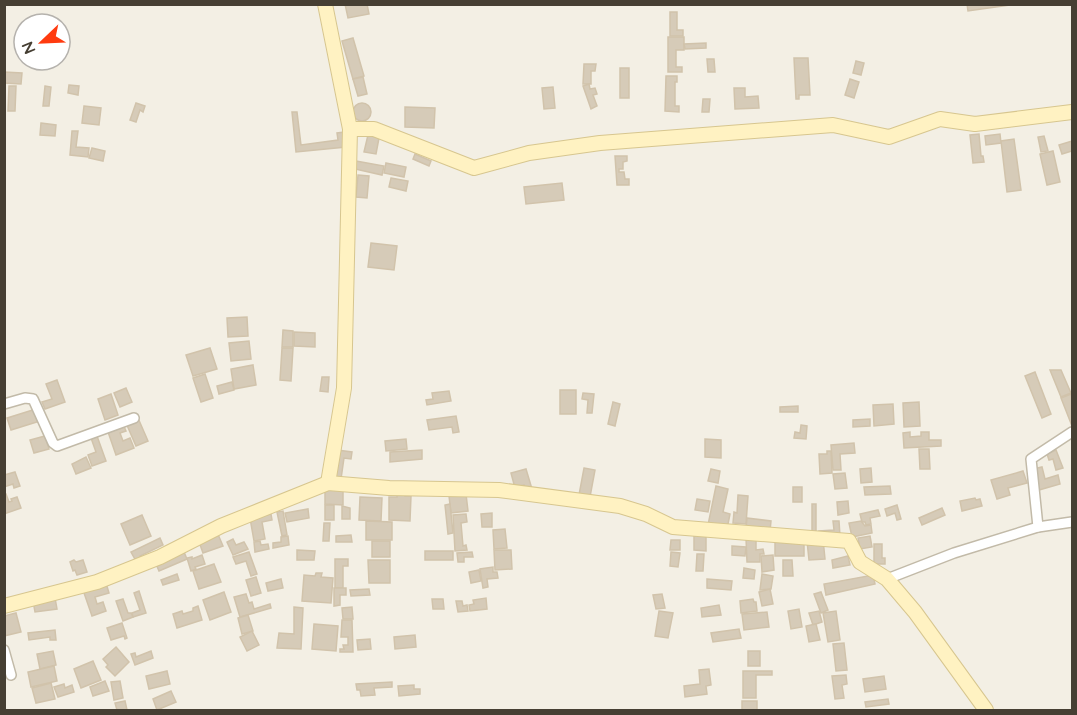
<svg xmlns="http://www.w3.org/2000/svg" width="1077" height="715" viewBox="0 0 1077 715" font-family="Quicksand,sans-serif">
	<rect width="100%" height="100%" fill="#f3efe4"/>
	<g fill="#d6cbb8" stroke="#d1c3ab" stroke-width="1.5">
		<path d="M345 4H367L369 14 348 18Z"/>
		<path d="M967 4H1017L968 11Z"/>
		<path d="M670 12H677V30H683V36H670Z"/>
		<path d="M668 37H684V50H676V67H682V72H668Z"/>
		<path d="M353 38 364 76 353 79 342 41Z"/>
		<path d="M706 43V48L685 49 684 44Z"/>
		<path d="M794 58H808L810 95H799V99H796Z"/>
		<path d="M707 59H714L715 72H708Z"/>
		<path d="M856 61 864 63 861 75 853 73Z"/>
		<path d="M584 64H596L595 71H591V84H583Z"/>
		<rect x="620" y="68" width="9" height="30"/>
		<path d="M4 72 22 73 21 84 4 83Z"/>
		<path d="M666 76H677V82H675V106H679V112L665 111Z"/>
		<path d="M363 77 367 94 358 96 353 79Z"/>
		<path d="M850 79 859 82 854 98 845 95Z"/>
		<path d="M589 84 590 89 595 88 597 94 593 95 597 106 591 109 583 86Z"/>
		<path d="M69 85 79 86 78 95 68 93Z"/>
		<path d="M9 86H16L15 111H8Z"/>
		<path d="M45 86 51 87 49 106H43Z"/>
		<path d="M553 87 555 108 544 109 542 88Z"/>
		<path d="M734 88H745V97L758 96 759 108 735 109Z"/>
		<path d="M703 99H710L709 112H702Z"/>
		<circle cx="362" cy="112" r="9"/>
		<path d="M136 103 145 106 143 112 140 110 136 122 130 120Z"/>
		<path d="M84 106 101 108 99 125 82 123Z"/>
		<path d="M405 107 435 108 434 128 405 127Z"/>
		<path d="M292 112H297L301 145 338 140 337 133 344 132 346 147 296 152Z"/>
		<path d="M41 123 56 125 55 136 40 135Z"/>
		<path d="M72 131H78L76 147 89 148 88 157 70 155Z"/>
		<path d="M979 134 981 156H983L984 162 973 163 970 135Z"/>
		<path d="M1000 134 1001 143 986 145 985 136Z"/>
		<path d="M368 135 379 138 376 154 364 152Z"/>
		<path d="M1044 136 1048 151 1041 152 1038 137Z"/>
		<path d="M1014 139 1021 190 1007 192 1001 141Z"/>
		<path d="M1072 141V151L1062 154 1059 145Z"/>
		<path d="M92 148 105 151 103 161 89 158Z"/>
		<path d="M1053 151 1060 182 1047 185 1040 154Z"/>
		<path d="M415 154 431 161 429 166 413 159Z"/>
		<path d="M615 156H627V161L623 162V169H619V172H624L625 179H629V185H617Z"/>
		<path d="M356 161 384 166 382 175 355 169Z"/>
		<path d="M386 163 406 167 404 177 384 173Z"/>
		<path d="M358 175 369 176 367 198 356 197Z"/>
		<path d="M391 178 408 181 406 191 389 187Z"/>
		<path d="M562 183 564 200 526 204 524 187Z"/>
		<path d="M371 243 397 246 394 270 368 267Z"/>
		<path d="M247 317 248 336 228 337 227 318Z"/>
		<path d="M283 330 293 331V347H282Z"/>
		<path d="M294 332 315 333V347L294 346Z"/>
		<path d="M249 341 251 359 231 361 229 343Z"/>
		<path d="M210 348 217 369 193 376 186 355Z"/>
		<path d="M282 348H293L291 381 280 380Z"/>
		<path d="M253 365 256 385 234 389 231 369Z"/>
		<path d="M1050 370H1061L1071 393 1061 397Z"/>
		<path d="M1035 372 1051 414 1042 418 1025 376Z"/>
		<path d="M205 374 213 398 201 402 193 378Z"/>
		<path d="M322 377H329L328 392 320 391Z"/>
		<path d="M57 380 65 402 45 409 42 402 52 399 46 384Z"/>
		<path d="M232 382 234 390 219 394 217 386Z"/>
		<path d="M126 388 132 402 120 407 114 393Z"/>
		<rect x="560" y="390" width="16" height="24"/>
		<path d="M449 391 451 401 427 405 426 400 433 399 432 393Z"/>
		<path d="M583 393 594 394 592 413H587L588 400 582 399Z"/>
		<path d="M111 394 118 415 105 420 98 399Z"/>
		<path d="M1071 394 1072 397V426L1061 398Z"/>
		<path d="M613 402 620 404 615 426 608 424Z"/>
		<path d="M919 402 920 426 904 427 903 403Z"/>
		<path d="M893 404 894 424 874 426 873 405Z"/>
		<path d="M798 406V412H780V407Z"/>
		<path d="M36 409 40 421 11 430 7 418Z"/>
		<path d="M456 416 459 432 453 433 452 427 429 430 427 420Z"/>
		<path d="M138 418 148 441 136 446 126 423Z"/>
		<path d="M870 419V426L853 427V420Z"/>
		<path d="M123 424 126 431 120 433 123 441 130 438 134 448 116 455 107 429Z"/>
		<path d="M801 425 807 426 806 439 794 438 795 432 800 433Z"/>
		<path d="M910 432V437L921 436V432H929V440H941V446L904 448 903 433Z"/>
		<path d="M45 436 49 449 34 453 30 440Z"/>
		<path d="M97 436 106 461 92 466 88 455 96 452 91 438Z"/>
		<path d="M406 439 407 449 386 451 385 441Z"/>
		<path d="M705 439 721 440V458L705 457Z"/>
		<path d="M854 443 855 453 840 454 841 470H833L831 445Z"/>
		<path d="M919 449H929L930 469H920Z"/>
		<path d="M337 450 352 452 351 459 344 458 341 479 334 478Z"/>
		<path d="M422 450V459L390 462V452Z"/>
		<path d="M1056 450 1063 468 1056 470 1053 459 1049 460 1047 454Z"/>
		<path d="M827 451H831L832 473 820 474 819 454H827Z"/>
		<path d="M86 457 91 468 76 474 72 464Z"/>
		<path d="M1042 467 1045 479 1058 475 1060 484 1039 490 1033 469Z"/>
		<path d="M584 468 595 470 590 497 579 495Z"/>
		<path d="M871 468 872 482 861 483 860 469Z"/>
		<path d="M526 469 532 489 526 491 524 485 515 488 511 473Z"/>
		<path d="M711 469 720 471 718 483 708 481Z"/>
		<path d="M1023 471 1027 483 1008 488 1010 495 997 499 991 480Z"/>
		<path d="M15 472 20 486 14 488 13 484 4 487V475Z"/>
		<path d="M845 473 847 488 835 489 833 474Z"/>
		<path d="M716 486 728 489 723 512 730 514 727 529 708 525Z"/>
		<path d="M890 486 891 494 865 495 864 487Z"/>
		<rect x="793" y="487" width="9" height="15"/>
		<path d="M325 488H343V505L325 504Z"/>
		<path d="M397 492H405V496H411L410 521 389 520V497H397Z"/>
		<path d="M6 494 9 502 12 501 11 499 17 497 21 508 4 514V495Z"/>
		<path d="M466 494 468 511 451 513 449 496Z"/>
		<path d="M738 495 748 496 746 524 733 523 734 512 737 513Z"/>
		<path d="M360 497 382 498 381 521 359 520Z"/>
		<path d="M975 498 976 500 980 499 982 506 962 511 960 501Z"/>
		<path d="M697 499 710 501 708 512 695 510Z"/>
		<path d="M848 501 849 513 838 515 837 502Z"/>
		<path d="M450 504 453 533 448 534 445 505Z"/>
		<rect x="812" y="504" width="4" height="31"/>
		<rect x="325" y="505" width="9" height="15"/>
		<path d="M897 505 901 519 897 520 895 513 887 516 885 509Z"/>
		<path d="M342 506 350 508V519H342Z"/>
		<path d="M942 508 945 515 922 525 919 518Z"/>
		<path d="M308 509 309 518 287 522 285 513Z"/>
		<path d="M878 510 880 516 870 518 871 524 866 525 865 522H862L860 514Z"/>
		<path d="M283 511 287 535 282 536 277 512Z"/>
		<path d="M492 513V527H482L481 514Z"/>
		<path d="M271 514 272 520 262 522 265 539 254 541 250 518Z"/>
		<path d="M466 514 467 522 461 523 463 546 466 545 467 550 455 551 453 515Z"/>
		<path d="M142 515 151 536 130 545 121 524Z"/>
		<path d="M747 518 771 521 770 531 746 528Z"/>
		<path d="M366 521 392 522V540H366Z"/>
		<path d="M833 521H839L840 536 819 537V531L834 530Z"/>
		<path d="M861 521 865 526 871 525 872 533 852 537 849 523Z"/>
		<path d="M324 523H330L329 541H323Z"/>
		<path d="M505 529 507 548 494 549 493 530Z"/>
		<path d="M217 532 223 546 203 553 198 539Z"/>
		<path d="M694 533H706V551L694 550Z"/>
		<path d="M351 535 352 542H336V536Z"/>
		<path d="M288 536 289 545 273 548V543L281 542V537Z"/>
		<path d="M870 536 872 547 860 549 858 538Z"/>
		<path d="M160 538 163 545 140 556 141 558 136 561 131 552Z"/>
		<path d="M746 538H756V550L763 549 764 554H760V562H747Z"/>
		<path d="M233 539 236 545 244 542 248 549 233 555 227 542Z"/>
		<path d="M823 539 825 559 809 560 807 541Z"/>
		<path d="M671 540H680V550H670Z"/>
		<path d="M260 541 261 545 268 544 269 549 255 552 254 542Z"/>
		<rect x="372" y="541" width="18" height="16"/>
		<rect x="775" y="541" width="29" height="15"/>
		<path d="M874 544H882V558H885V564H874Z"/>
		<path d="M732 546 746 547 745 556 732 555Z"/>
		<path d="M297 550 315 551 314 560H297Z"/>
		<path d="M494 550H511L512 569 495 570Z"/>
		<rect x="425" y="551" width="28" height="9"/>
		<path d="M184 552 187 559 159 571 156 564Z"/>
		<path d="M249 552 257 574 251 576 246 561 236 564 233 557Z"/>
		<path d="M472 552 473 557H464V562H458L457 553Z"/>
		<path d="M671 552 680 553 678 567 670 566Z"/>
		<path d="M697 554H704L703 571H696Z"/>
		<path d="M202 555 205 564 195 567 196 569 191 571 187 558 192 557V559Z"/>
		<path d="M773 555 774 570 762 572 761 556Z"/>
		<path d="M848 556 850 565 833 568 832 560Z"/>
		<path d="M335 559H348V566H343V588H335Z"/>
		<path d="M74 560 76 562 83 560 87 572 77 575 75 570 73 571 70 562Z"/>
		<path d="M368 560H390V583H369Z"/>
		<path d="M783 560H792L793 576H783Z"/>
		<path d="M214 564 221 582 199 589 193 571Z"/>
		<path d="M493 567V572H497L498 578 487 579 488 587 483 588 480 569Z"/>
		<path d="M744 568 755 570 754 579 743 578Z"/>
		<path d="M479 570 481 581 471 583 469 572Z"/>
		<path d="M316 573H322L321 577 333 578 331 603 302 601 304 575 315 576Z"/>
		<path d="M177 574 179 580 163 585 161 580Z"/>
		<path d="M762 574 773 576 771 589 760 590Z"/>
		<path d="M873 575 875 584 826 595 824 584Z"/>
		<path d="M256 577 261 593 251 596 246 580Z"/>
		<path d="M281 579 283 588 268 591 266 583Z"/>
		<path d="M707 579 732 581 731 590 707 588Z"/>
		<path d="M106 583 109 593 95 597 97 604 103 602 106 611 92 616 83 590Z"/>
		<path d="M334 588H346V595H340V605L334 606Z"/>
		<path d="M369 589 370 595 351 596 350 590Z"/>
		<path d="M770 589 773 604 762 606 759 592Z"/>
		<path d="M139 591 146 613 133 617 132 613 140 610 134 593Z"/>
		<path d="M224 592 231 612 210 620 203 600Z"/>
		<path d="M821 592 828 610 821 613 814 594Z"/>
		<path d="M246 594 249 603 252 602 254 609 270 604 271 608 240 617 234 597Z"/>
		<path d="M662 594 665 608 656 609 653 595Z"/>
		<path d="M55 598 57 609 35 612 33 601Z"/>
		<path d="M486 598 487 609 470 611 469 605 474 604 473 600Z"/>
		<path d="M123 599 128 613H131L133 617 123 621 116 601Z"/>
		<path d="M432 599H443L444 609H433Z"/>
		<path d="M753 599 754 602H756L757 611 741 613 740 601Z"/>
		<path d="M456 601H462L463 606 467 605 468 611 458 612Z"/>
		<path d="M719 605 721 615 702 617 701 608Z"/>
		<path d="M198 606 202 620 177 628 173 614 182 611 183 614 193 611V608Z"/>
		<path d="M294 607 303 608 301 649 277 648 279 633 294 634Z"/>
		<path d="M352 607 353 619H343L342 608Z"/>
		<path d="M799 609 802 627 791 629 788 611Z"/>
		<path d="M659 611 673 613 668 638 655 636Z"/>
		<path d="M819 611 822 622 813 625 809 613Z"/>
		<path d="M836 611 840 640 828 642 823 613Z"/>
		<path d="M767 612 769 627 744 630 742 614Z"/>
		<path d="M16 613 21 632 4 636V616Z"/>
		<path d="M248 615 253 631 242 634 238 618Z"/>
		<path d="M342 620H352L353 652H340V649H344L343 645H348V637H341Z"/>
		<path d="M122 623 127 638 125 639 124 636 111 640 107 628Z"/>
		<path d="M314 624 338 626 336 651 312 649Z"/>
		<path d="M816 624 820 640 809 642 806 626Z"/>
		<path d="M739 629 741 638 713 642 711 633Z"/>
		<path d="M55 630 56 640H50V637L29 640 28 633Z"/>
		<path d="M252 631 259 645 247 651 240 637Z"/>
		<path d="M415 635 416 647 395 649 394 637Z"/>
		<path d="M370 639 371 649 358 650 357 640Z"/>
		<path d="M844 643 847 670 836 671 833 644Z"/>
		<path d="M116 647 129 662 115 676 106 667 108 665 103 659Z"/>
		<path d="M53 651 56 665 40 669 37 654Z"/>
		<path d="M151 651 153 658 135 665 131 654 135 653 136 657Z"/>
		<rect x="748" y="651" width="12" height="15"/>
		<path d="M93 661 101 680 81 688 74 669Z"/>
		<path d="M54 666 57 681 31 687 28 672Z"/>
		<path d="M709 669 711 685 706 686 707 694 685 697 684 686 700 684 699 670Z"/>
		<path d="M167 671 170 684 149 689 146 676Z"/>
		<path d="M743 671H772V675H756V698H743Z"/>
		<path d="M846 675 847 684 842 685 844 698 835 699 832 676Z"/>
		<path d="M884 676 886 689 865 692 863 679Z"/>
		<path d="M105 681 109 691 93 696 90 687Z"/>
		<path d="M120 681 123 698 114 700 111 682Z"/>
		<path d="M392 682V687L374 688 375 695 361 696 360 690H357L356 684Z"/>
		<path d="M51 683 55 699 36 703 32 688Z"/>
		<path d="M64 684 65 688 72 685 74 692 58 697 54 687Z"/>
		<path d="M414 685V689H420V694L399 696 398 686Z"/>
		<path d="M171 691 176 702 157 710 153 699Z"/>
		<path d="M888 699 889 704 866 707 865 702Z"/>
		<path d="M125 701 127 710H117L115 703Z"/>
		<rect x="742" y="701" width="15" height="9"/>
	</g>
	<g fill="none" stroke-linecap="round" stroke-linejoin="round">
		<defs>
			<g id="street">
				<path d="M4 404 25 398 33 399 53 443 57 446 134 418"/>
				<path d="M1072 432 1031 459 1038 527 1072 522"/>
				<path d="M887 579 954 553 1038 527"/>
				<path d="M4 650 11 675"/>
			</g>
			<g id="secondary">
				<path d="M325 4 350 129 344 388 328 483"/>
				<path d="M350 129H374L474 168 529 153 600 143 833 125 889 137 940 119 975 124 1072 112"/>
				<path d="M4 606 97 582 160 557 221 526 328 483 389 488 499 490 620 506 646 514 673 527 849 541 860 562 887 579 915 612 986 710"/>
			</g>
		</defs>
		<use href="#street" stroke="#c2baa8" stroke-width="12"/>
		<use href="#secondary" stroke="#d7c68f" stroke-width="16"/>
		<use href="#street" stroke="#fff" stroke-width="9"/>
		<use href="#secondary" stroke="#fff2c2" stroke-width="14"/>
	</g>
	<rect width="1077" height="715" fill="none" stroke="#463f33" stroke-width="12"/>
	<g transform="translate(42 42) rotate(247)"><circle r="28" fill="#ffffff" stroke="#b5b2ad" stroke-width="1.5"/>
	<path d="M0-4.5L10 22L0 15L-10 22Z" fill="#ff3b0f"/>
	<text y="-9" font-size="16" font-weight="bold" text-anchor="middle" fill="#463f33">N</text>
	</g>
</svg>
